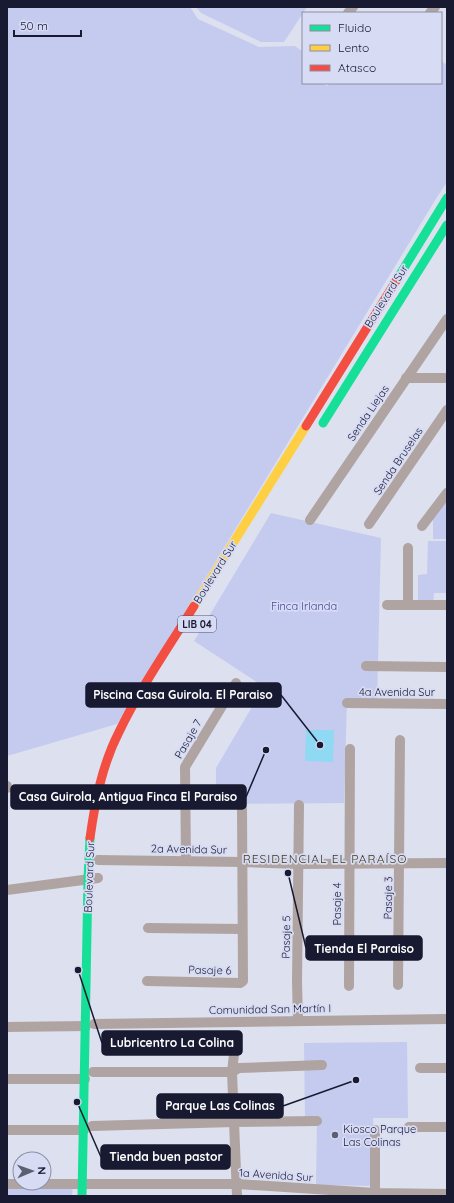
<svg xmlns="http://www.w3.org/2000/svg" width="454" height="1203" viewBox="0 0 454 1203" font-family="Quicksand,sans-serif">
	<rect width="100%" height="100%" fill="#dde0ee"/>
	<g fill="#c5cbef">
		<path d="M7 7H190L198 19 259 47 295 46 303 52 302 69 303 70V83H322L327 86 330 83H441V61L447 65V182L437 197 117 724 7 756Z"/>
		<path d="M196 7H307L284 42H261L201 13Z"/>
		<path d="M447 495V539H433V515Z"/>
		<path d="M271 513 381 538 377 702 347 701 344 803 216 804V768L266 683 263 686 194 641Z"/>
		<path d="M428 541H447V593H434L433 604 418 603V575L427 574Z"/>
		<path d="M407 1042 408 1118H373L377 1186 316 1185 317 1121H305L304 1043Z"/>
		<path d="M7 1184H73L72 1196H7Z"/>
	</g>
	<path fill="#90d9f2" d="M306 730H334L333 762 305 761Z"/>
	<g fill="none" stroke-linecap="round" stroke-linejoin="round">
		<g stroke="#b0a4a2" stroke-width="10">
			<path d="M348 13 353 7"/>
			<path d="M430 13 435 7"/>
			<path d="M406 378H447"/>
			<path d="M310 520 447 319"/>
			<path d="M369 524 447 410"/>
			<path d="M422 526 447 493"/>
			<path d="M387 605H447"/>
			<path d="M408 605V548"/>
			<path d="M366 666 447 667"/>
			<path d="M347 703 447 704"/>
			<path d="M7 786V788"/>
			<path d="M98 860 243 862 299 864 447 863"/>
			<path d="M186 861 185 767 236 683"/>
			<path d="M7 890 98 878"/>
			<path d="M148 928 242 929"/>
			<path d="M147 981 240 983 243 981 242 808"/>
			<path d="M398 985 400 740"/>
			<path d="M349 986 350 749"/>
			<path d="M298 1021 297 982 299 805"/>
			<path d="M94 1024 447 1019"/>
			<path d="M7 1027 86 1026"/>
			<path d="M235 1045 232 1072 237 1196"/>
			<path d="M420 1068H447"/>
			<path d="M93 1072H232L239 1068 322 1065"/>
			<path d="M7 1079H85"/>
			<path d="M92 1126 234 1122 317 1121"/>
			<path d="M409 1127H447"/>
			<path d="M7 1130H84"/>
			<path d="M375 1130V1193"/>
			<path d="M7 1184H237L375 1193 447 1194"/>
		</g>
		<g stroke="#16e098" stroke-width="9">
			<path d="M396 281 447 198"/>
			<path d="M323 423 447 225"/>
			<path d="M82 1196 88 879 90 838"/>
		</g>
		<path stroke="#ffcf43" stroke-width="9" d="M194 606 306 426"/>
		<g stroke="#f24e42" stroke-width="9">
			<path d="M306 426 396 281"/>
			<path d="M90 838C95 802 102 765 119 732 140 688 169 647 194 606"/>
		</g>
	</g>
	<circle fill="#5d5f73" stroke="#d7dbf4" stroke-width="1.5" cx="335" cy="1135" r="4"/>
	<g text-anchor="middle" stroke-width="3.5" stroke-linejoin="round" paint-order="stroke">
		<rect fill="#d7dbf4" stroke="#51546c" stroke-width="1" x="178" y="616" width="38" height="16" rx="3"/>
		<g font-size="10" font-weight="bold" fill="#181a31">
			<text x="197" y="628">LIB 04</text>
		</g>
		<g font-size="11" fill="#181a31" stroke="#d7dbf4">
			<text transform="translate(386 296) rotate(-58)" y="4">Boulevard Sur</text>
			<text transform="translate(368 413) rotate(-56)" y="4">Senda Liejas</text>
			<text transform="translate(398 461) rotate(-56)" y="4">Senda Bruselas</text>
			<text transform="translate(215 572) rotate(-58)" y="4">Boulevard Sur</text>
			<text x="397" y="696">4a Avenida Sur</text>
			<text transform="translate(188 739) rotate(-60)" y="4">Pasaje 7</text>
			<text transform="translate(189 849) rotate(1)" y="4">2a Avenida Sur</text>
			<text transform="translate(89 877) rotate(-88)" y="4">Boulevard Sur</text>
			<text transform="translate(388 898) rotate(-89)" y="4">Pasaje 3</text>
			<text transform="translate(337 904) rotate(-90)" y="4">Pasaje 4</text>
			<text transform="translate(286 937) rotate(-89)" y="4">Pasaje 5</text>
			<text transform="translate(210 970) rotate(1)" y="4">Pasaje 6</text>
			<text transform="translate(270 1009) rotate(-1)" y="4">Comunidad San Martín I</text>
			<text transform="translate(276 1175) rotate(4)" y="4">1a Avenida Sur</text>
		</g>
		<g font-size="11" fill="#444498" stroke="#d7dbf4">
			<text x="304" y="610">Finca Irlanda</text>
		</g>
		<g font-size="11" fill="#181a31" stroke="#d7dbf4" text-anchor="start">
			<text x="343" y="1133">Kiosco Parque<tspan x="343" dy="13">Las Colinas</tspan></text>
		</g>
		<g font-size="12" letter-spacing="1" fill="#423a11" stroke="#d7dbf4">
			<text x="325" y="863">RESIDENCIAL EL PARAÍSO</text>
		</g>
	</g>
	<path fill="none" stroke="#181a31" stroke-width="1.5" d="M320 745L281 695M266 750L246 797M288 873L306 948M78 970L102 1043M356 1080L283 1106M77 1102L101 1157"/>
	<g fill="#181a31" stroke="#d7dbf4" stroke-width="1.5">
		<circle cx="320" cy="745" r="4"/>
		<circle cx="266" cy="750" r="4"/>
		<circle cx="288" cy="873" r="4"/>
		<circle cx="78" cy="970" r="4"/>
		<circle cx="356" cy="1080" r="4"/>
		<circle cx="77" cy="1102" r="4"/>
	</g>
	<g fill="#181a31" stroke="#181a31" stroke-width="1.5">
		<rect x="86" y="683" width="195" height="24" rx="4"/>
		<rect x="11" y="785" width="235" height="24" rx="4"/>
		<rect x="306" y="936" width="116" height="24" rx="4"/>
		<rect x="102" y="1031" width="140" height="24" rx="4"/>
		<rect x="157" y="1094" width="126" height="24" rx="4"/>
		<rect x="101" y="1145" width="129" height="24" rx="4"/>
	</g>
	<g font-size="12" text-anchor="middle" font-weight="bold" fill="#fff">
		<text x="183" y="699">Piscina Casa Guirola. El Paraiso</text>
		<text x="128" y="801">Casa Guirola, Antigua Finca El Paraiso</text>
		<text x="364" y="953">Tienda El Paraiso</text>
		<text x="172" y="1047">Lubricentro La Colina</text>
		<text x="220" y="1110">Parque Las Colinas</text>
		<text x="166" y="1161">Tienda buen pastor</text>
	</g>
	<rect width="454" height="1203" fill="none" stroke="#181a31" stroke-width="16"/>
	<rect x="302" y="12" width="140" height="72" fill="#d7dbf4" stroke="#8b8ea6"/>
	<rect x="310" y="25" width="20" height="6" fill="#16e098" stroke="#8b8ea6"/>
	<text x="338" y="32" font-size="12" fill="#181a31">Fluido</text>
	<rect x="310" y="45" width="20" height="6" fill="#ffcf43" stroke="#8b8ea6"/>
	<text x="338" y="52" font-size="12" fill="#181a31">Lento</text>
	<rect x="310" y="65" width="20" height="6" fill="#f24e42" stroke="#8b8ea6"/>
	<text x="338" y="72" font-size="12" fill="#181a31">Atasco</text>
	<g transform="translate(32 1171) rotate(88)"><circle r="19" fill="#d7dbf4" stroke="#8b8ea6"/>
	<path d="M0-3L7 15L0 10L-7 15Z" fill="#5d5f73"/>
	<text y="-6" font-size="11" font-weight="bold" text-anchor="middle" fill="#181a31">N</text>
	</g>
	<path d="M14 30v6h67v-6" fill="none" stroke="#181a31" stroke-width="2"/>
	<text x="20" y="30" font-size="12" fill="#181a31" stroke="#d7dbf4" stroke-width="3" paint-order="stroke">50 m</text>
</svg>
